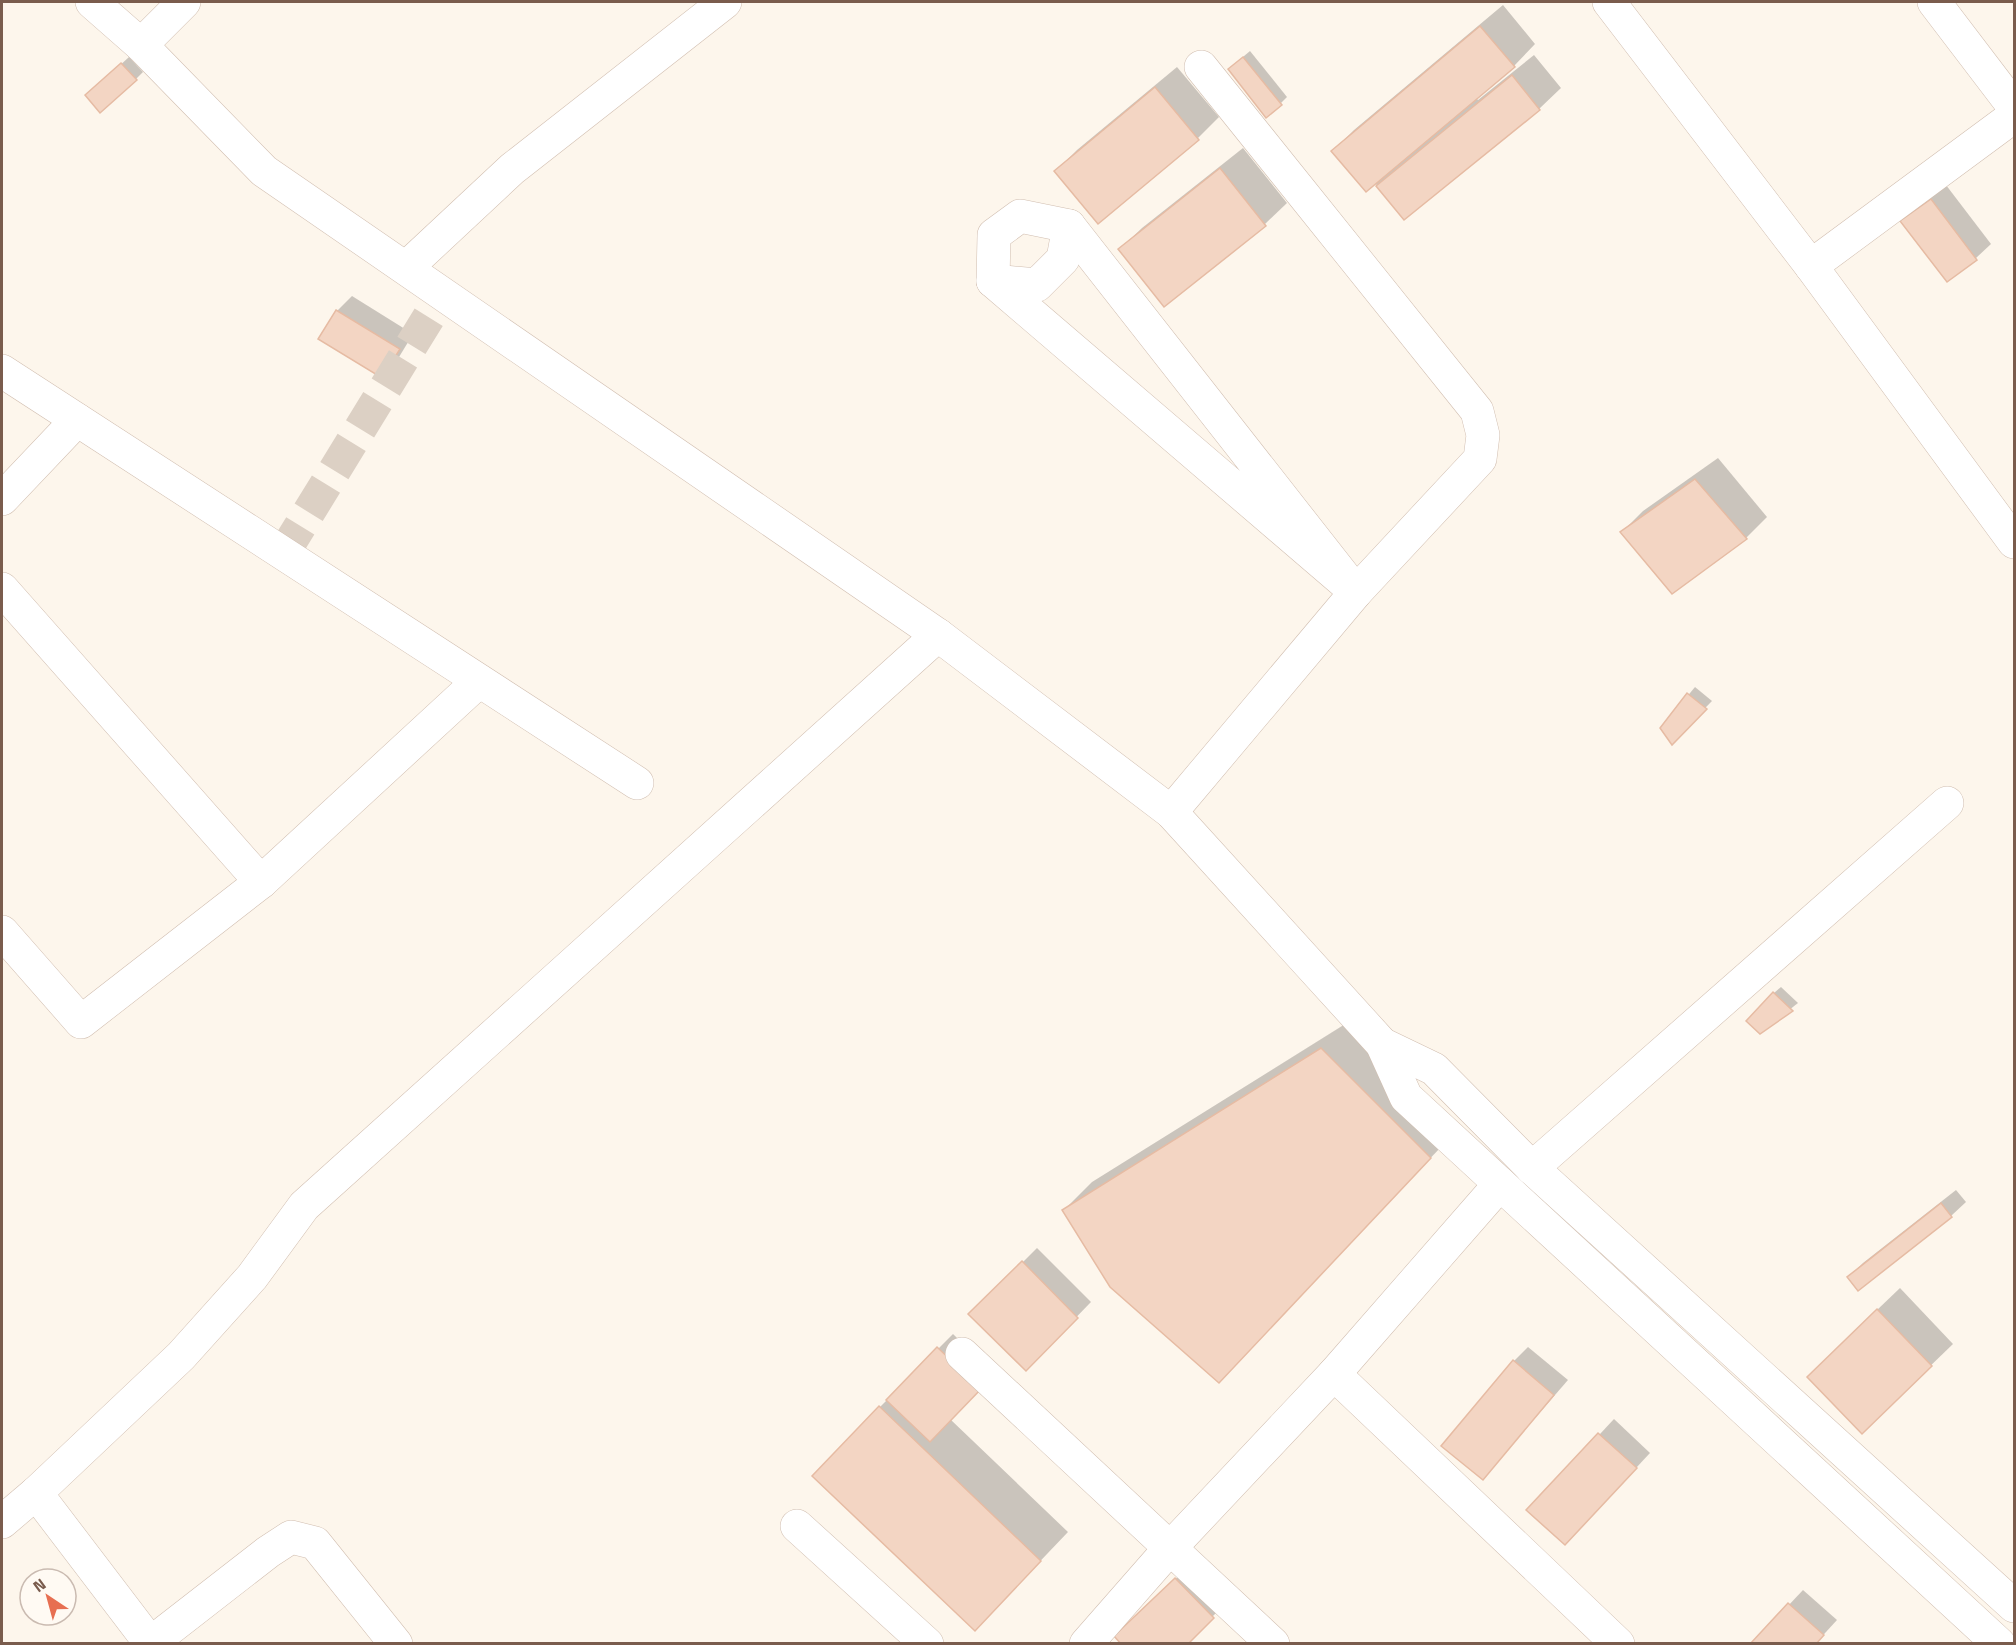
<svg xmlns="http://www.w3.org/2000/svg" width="2016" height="1645" viewBox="0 0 2016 1645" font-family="'Titillium Web',sans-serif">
	<rect width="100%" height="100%" fill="#fdf6ec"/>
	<g fill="#0003">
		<path d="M1503 5 1535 44 1514 66 1476 98 1478 100 1534 55 1561 88 1539 109 1404 218 1375 183 1333 151 1354 130Z"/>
		<path d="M1250 51 1287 97 1281 103 1237 62Z"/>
		<path d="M129 57 143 72 136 79 94 89Z"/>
		<path d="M1177 67 1219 117 1198 138 1056 171 1077 150Z"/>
		<path d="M1243 148 1287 203 1265 224 1164 305 1120 249 1142 228Z"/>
		<path d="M1946 185 1991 244 1976 258 1947 280 1902 222 1917 207Z"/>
		<path d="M352 296 413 334 396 362 381 377 320 338 337 311Z"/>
		<path d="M1718 458 1767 517 1746 538 1622 532 1643 511Z"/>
		<path d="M1695 687 1712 701 1672 742 1661 728Z"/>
		<path d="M1781 987 1798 1003 1760 1033 1774 993Z"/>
		<path d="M1350 1021 1458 1129 1247 1352 1064 1210 1092 1182Z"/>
		<path d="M1956 1190 1966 1202 1951 1216 1859 1289 1849 1277 1863 1263Z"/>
		<path d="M1037 1248 1091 1302 1026 1369 971 1314Z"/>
		<path d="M1900 1288 1953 1344 1862 1432 1830 1355Z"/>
		<path d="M953 1334 994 1374 950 1419 1068 1532 1003 1600 880 1407Z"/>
		<path d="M1528 1347 1568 1380 1483 1478 1514 1361Z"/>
		<path d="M1614 1419 1650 1453 1579 1529 1529 1510Z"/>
		<path d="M1190 1565 1227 1602 1185 1644 1131 1622Z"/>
		<path d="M1803 1590 1837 1620 1815 1644H1752Z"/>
	</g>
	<g fill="#f3d5c3" stroke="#e6bba3" stroke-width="1.5">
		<path d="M1480 26 1515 67 1366 192 1331 151Z"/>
		<path d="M1243 57 1282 105 1266 118 1228 69Z"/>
		<path d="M121 63 137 80 100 113 85 95Z"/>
		<path d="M1512 75 1540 110 1404 220 1376 186Z"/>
		<path d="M1155 87 1199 140 1098 224 1054 171Z"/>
		<path d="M1220 168 1266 226 1164 307 1118 249Z"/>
		<path d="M1931 199 1977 260 1947 282 1900 221Z"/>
		<path d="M336 310 400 349 382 378 318 339Z"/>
		<path d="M1695 479 1747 539 1672 594 1620 532Z"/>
		<path d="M1687 693 1707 709 1672 745 1660 728Z"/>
		<path d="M1773 992 1793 1011 1760 1034 1746 1021Z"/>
		<path d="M1321 1048 1431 1158 1219 1383 1110 1287 1062 1210Z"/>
		<path d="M1941 1203 1952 1217 1858 1291 1847 1277Z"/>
		<path d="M1022 1261 1078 1318 1026 1371 968 1314Z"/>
		<path d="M1877 1309 1932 1366 1862 1434 1807 1377Z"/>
		<path d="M937 1347 981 1389 930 1442 886 1400Z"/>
		<path d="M1513 1360 1554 1395 1483 1480 1441 1446Z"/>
		<path d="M879 1406 1041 1561 975 1631 812 1476Z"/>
		<path d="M1598 1433 1637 1468 1565 1545 1526 1510Z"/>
		<path d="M1175 1578 1214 1618 1188 1644H1121L1114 1636Z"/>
		<path d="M1788 1603 1824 1635 1816 1644H1750Z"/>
	</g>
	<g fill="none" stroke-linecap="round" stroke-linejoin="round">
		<path stroke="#dcd0c4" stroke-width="33" stroke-dasharray="33 16" stroke-linecap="butt" d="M283 554 443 294"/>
		<defs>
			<g id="minor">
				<path d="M1609 2 1811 266"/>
				<path d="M1934 2 2014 107"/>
				<path d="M141 45 184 2"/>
				<path d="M2014 116 1811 266 2014 542"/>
				<path d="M1020 216 1069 226 1356 592 993 281 994 235Z"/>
				<path d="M406 268 512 169 725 2"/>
				<path d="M993 281 1037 285 1063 259 1069 226"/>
				<path d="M2 371 637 783"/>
				<path d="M2 499 77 420"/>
				<path d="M2 589 261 882"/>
				<path d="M1171 812 1356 592 1480 459 1483 435 1477 411 1201 67"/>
				<path d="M2 932 81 1022 261 882 479 681"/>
				<path d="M1532 1168 1947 803"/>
				<path d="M962 1354 1273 1644"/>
				<path d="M1334 1374 1618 1644"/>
				<path d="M36 1493 151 1644"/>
				<path d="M2 1522 36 1493 181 1356 252 1277 304 1206 938 635"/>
				<path d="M797 1526 927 1644"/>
				<path d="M151 1643 268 1552 291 1537 315 1543 396 1644"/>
				<path d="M1086 1644 1171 1547 1334 1374 1500 1184"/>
			</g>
			<g id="tertiary">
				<path d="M92 2 141 45 264 171 938 635 1171 812 1382 1044 1406 1097 1999 1644"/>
				<path d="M1382 1044 1434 1069 1532 1168 2014 1606"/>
			</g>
		</defs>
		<use href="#minor" stroke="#d1beb0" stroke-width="34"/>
		<use href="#tertiary" stroke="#d1beb0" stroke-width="34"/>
		<use href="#minor" stroke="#fff" stroke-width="33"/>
		<use href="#tertiary" stroke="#fff" stroke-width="33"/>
	</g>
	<rect width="2016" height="1645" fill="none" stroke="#7a5c4d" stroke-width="6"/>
	<g transform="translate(48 1597) rotate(324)"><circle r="28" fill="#fffaf3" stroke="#cabbb1" stroke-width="1.5"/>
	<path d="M0-4.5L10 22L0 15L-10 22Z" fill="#e76f51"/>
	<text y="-9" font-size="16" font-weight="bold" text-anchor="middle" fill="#7a5c4d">N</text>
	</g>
</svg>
